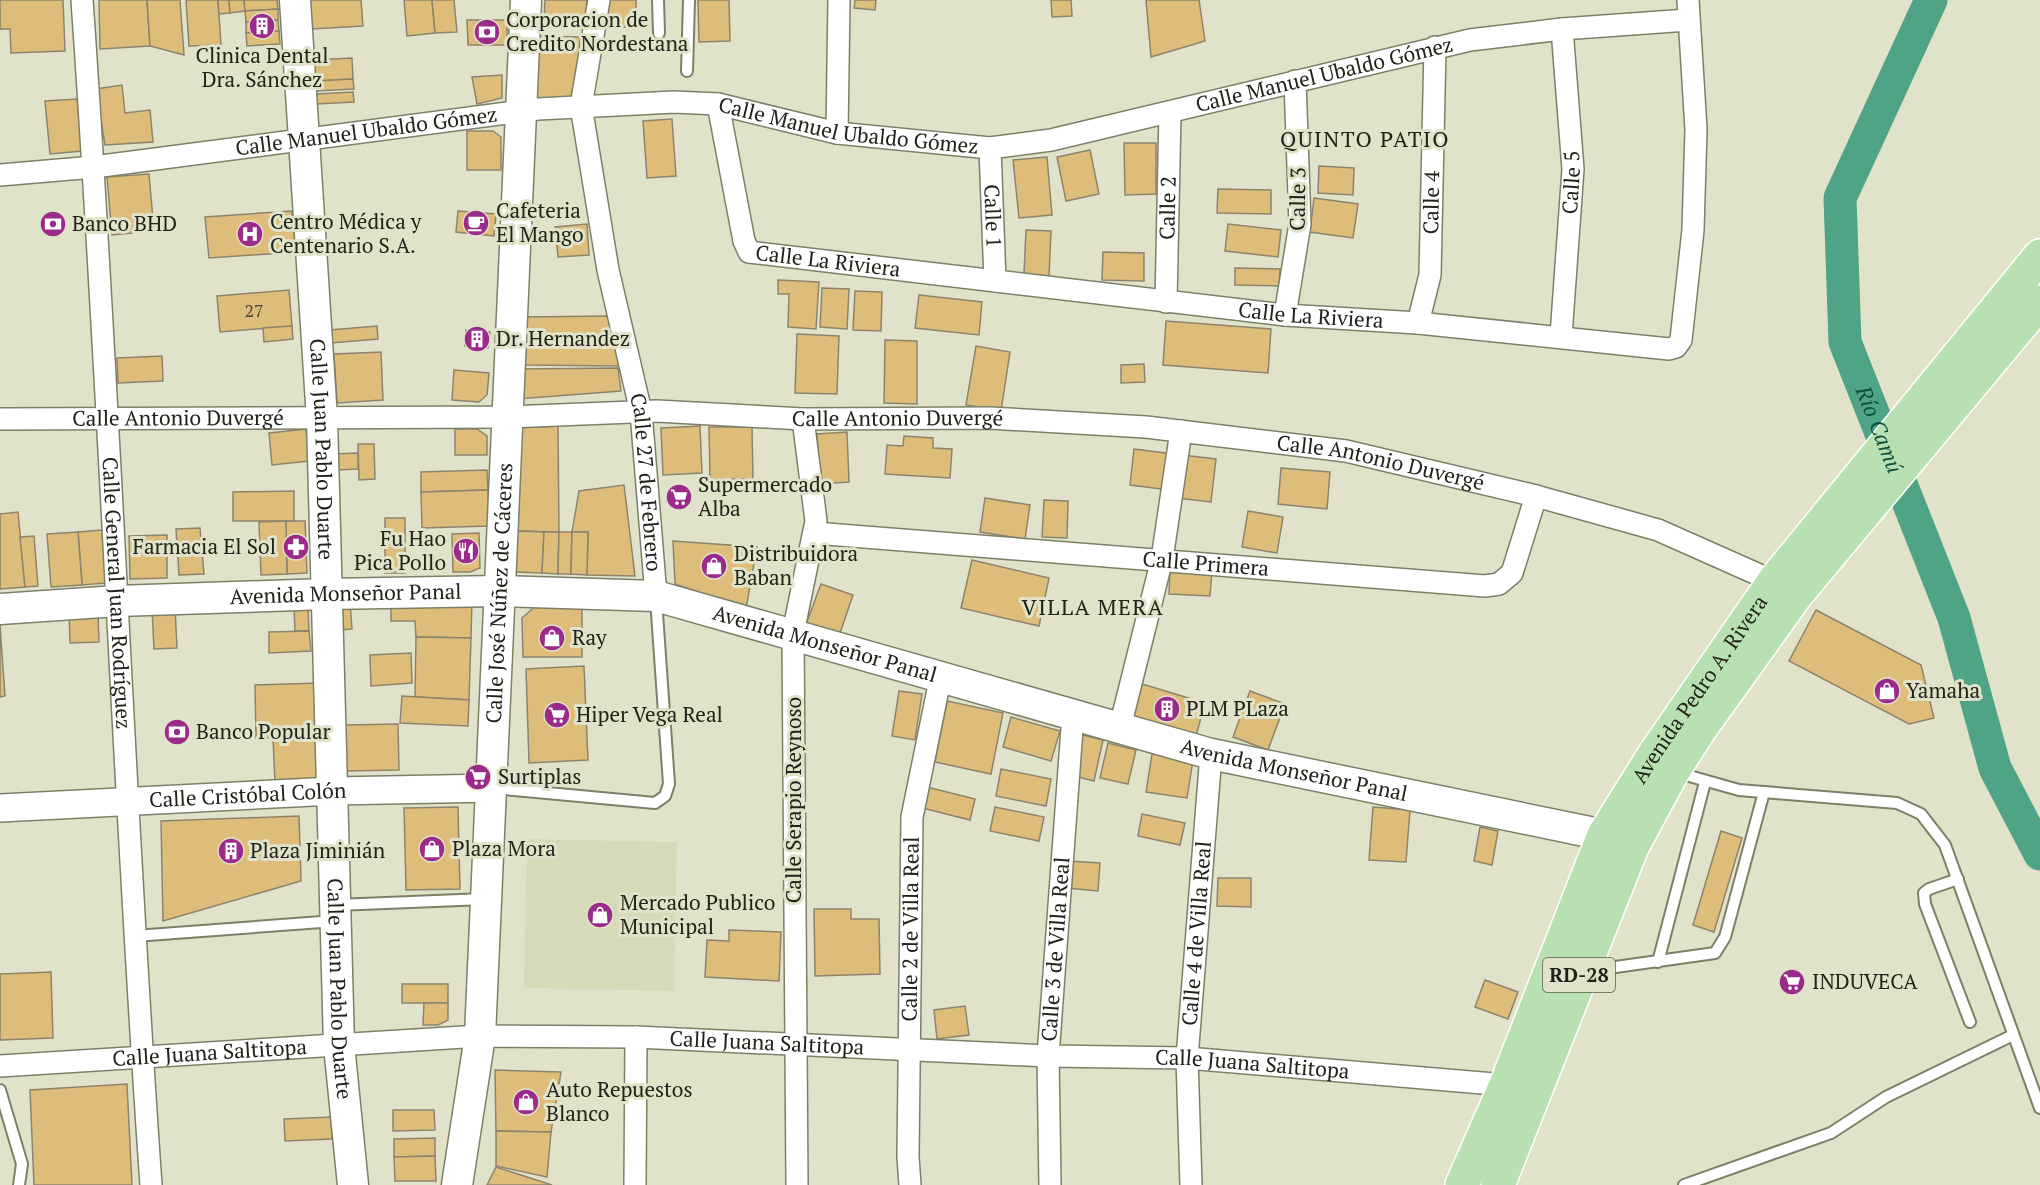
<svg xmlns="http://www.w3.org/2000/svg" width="2040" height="1185" viewBox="0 0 2040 1185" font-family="'PT Serif',serif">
	<rect width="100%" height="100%" fill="#e0e3ca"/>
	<path fill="#d6dab8" d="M527 839 677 842 674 991 524 988Z"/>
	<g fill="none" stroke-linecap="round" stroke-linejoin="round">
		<path stroke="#4fa486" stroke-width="33" id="s1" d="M1931 0 1840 198 1845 342 1954 618 1995 768 2040 854"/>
	</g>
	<g fill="#ddbd79" stroke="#8e846d" stroke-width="1.5">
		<path d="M0 0H63L65 51 11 53 10 29H0Z"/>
		<path d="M99 0H147L150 46 100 49Z"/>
		<path d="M147 0H180L184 55 150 46Z"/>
		<path d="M186 0H218L221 45 189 46Z"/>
		<path d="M218 0H229L230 13 219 14Z"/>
		<path d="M229 0H244L245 11 230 13Z"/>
		<path d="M244 0H277L278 9 245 11Z"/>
		<path d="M309 0H361L363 26 311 29Z"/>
		<path d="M404 0H432L435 33 407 36Z"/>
		<path d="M432 0H454L457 32 435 33Z"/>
		<path d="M545 0H587L586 21 544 19Z"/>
		<rect x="608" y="0" width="28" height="27"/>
		<path d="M698 0H729L730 41 699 42Z"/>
		<path d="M855 0H876L875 10 854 8Z"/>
		<path d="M1051 0H1071L1072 16 1052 17Z"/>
		<path d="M1146 0H1199L1205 41 1151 57Z"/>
		<path d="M278 9V20L246 22 245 11Z"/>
		<path d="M278 20 279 31 246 33V22Z"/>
		<path d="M467 20H507V45H468Z"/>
		<path d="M279 31 280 44 247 46 246 33Z"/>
		<path d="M534 36 580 37 579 102 533 101Z"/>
		<path d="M352 58 353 79 315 81 314 60Z"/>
		<path d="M502 75V98L477 104 472 77Z"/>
		<path d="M353 79 354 89 316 91 315 81Z"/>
		<path d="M122 85 125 113 150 110 153 142 105 145 96 89Z"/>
		<path d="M353 92 354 102 317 104V94Z"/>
		<path d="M77 99 82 151 50 154 45 101Z"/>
		<path d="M672 119 676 176 647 178 643 121Z"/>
		<path d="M467 131H493L501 137V170H467Z"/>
		<path d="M1124 143H1156V194L1125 195Z"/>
		<path d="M1090 150 1099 194 1066 201 1057 157Z"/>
		<path d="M1047 157 1052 215 1019 218 1013 160Z"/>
		<path d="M1319 166 1354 168 1353 195 1318 193Z"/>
		<path d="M149 174 154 231 112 235 107 177Z"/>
		<path d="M1218 189 1271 190V214L1217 213Z"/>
		<path d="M1314 198 1358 204 1353 238 1310 232Z"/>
		<path d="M292 211 296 252 209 258 205 217Z"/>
		<path d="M458 211 496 214 494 236 456 232Z"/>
		<path d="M587 224 589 255 558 257 555 227Z"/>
		<path d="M1228 224 1281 230 1278 257 1225 251Z"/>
		<path d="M1026 230 1051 231 1049 276 1024 274Z"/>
		<path d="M1103 252 1144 253V281L1102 280Z"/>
		<path d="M1235 268 1280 269 1279 286 1235 285Z"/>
		<path d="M778 280 819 282 816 329 788 327 789 294H778Z"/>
		<path d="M822 288 849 289 847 329 820 327Z"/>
		<path d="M289 290 292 326 220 332 217 296Z"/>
		<path d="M855 291 882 292 881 331 853 330Z"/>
		<path d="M919 295 982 302 979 335 915 328Z"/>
		<path d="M611 316 619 366 522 365 521 317Z"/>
		<path d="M1166 321 1271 329 1268 373 1163 365Z"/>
		<path d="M292 326 293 339 264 342 263 328Z"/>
		<path d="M377 326 378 339 331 343 330 330Z"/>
		<path d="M466 330 490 332 488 348 465 346Z"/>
		<path d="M797 334 839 336 837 394 795 393Z"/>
		<path d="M885 340 917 341V404L884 403Z"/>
		<path d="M976 346 1010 352 1001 411 966 405Z"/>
		<path d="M381 352 383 400 337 403 334 354Z"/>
		<path d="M162 356 163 381 118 383 117 358Z"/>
		<path d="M1144 364 1145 382 1121 383V365Z"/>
		<path d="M618 368 621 391 517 399V369Z"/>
		<path d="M454 370 489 373 487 395 479 402 452 400Z"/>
		<path d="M558 426 559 532 517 531 515 428Z"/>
		<path d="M700 426 702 473 663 475 661 428Z"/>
		<path d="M709 427H752L753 479H710Z"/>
		<path d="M306 429 309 461 272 465 269 433Z"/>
		<path d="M455 429H477L487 436V455H455Z"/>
		<path d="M847 432 849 482 820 484 817 434Z"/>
		<path d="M904 436 933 438V448L952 449 950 478 885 474 887 445 903 446Z"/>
		<path d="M358 444H374L375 479 359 480Z"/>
		<path d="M1134 449 1173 454 1169 490 1130 485Z"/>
		<path d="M358 453V469L335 470 334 454Z"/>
		<path d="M1182 455 1216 459 1211 502 1177 498Z"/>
		<path d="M1281 468 1330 472 1327 509 1278 504Z"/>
		<path d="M487 470 488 490 421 492V472Z"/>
		<path d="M624 485 635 576 587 575 588 532H572L579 491Z"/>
		<path d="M488 490 489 526 422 528 421 492Z"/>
		<path d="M294 491V521H233V492Z"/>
		<path d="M985 498 1030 505 1025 539 980 532Z"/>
		<path d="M1044 500 1068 501 1067 538 1042 537Z"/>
		<path d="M1248 511 1283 517 1277 553 1242 547Z"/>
		<path d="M18 512 25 587 0 589V514Z"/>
		<rect x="385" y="518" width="20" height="55"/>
		<path d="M286 521H305L307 573 287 574Z"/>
		<path d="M286 521 287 574 261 575 259 522Z"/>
		<path d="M200 528 204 574 179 575 176 529Z"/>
		<path d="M102 530 106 583 82 585 78 532Z"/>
		<path d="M517 531 544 532 542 573 515 572Z"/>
		<path d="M78 532 82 585 51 587 47 534Z"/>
		<path d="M544 532H559L558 574 542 573Z"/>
		<path d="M559 532H572L571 574H558Z"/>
		<path d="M572 532H588L587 575 571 574Z"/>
		<path d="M479 533 480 568 470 572H453L452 534Z"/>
		<path d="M167 535V578L130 579 129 536Z"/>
		<path d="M34 536 38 586 25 587 20 537Z"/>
		<path d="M673 541 757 547 746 609 675 584Z"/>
		<path d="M972 560 1049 578 1039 626 961 608Z"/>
		<path d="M1170 569 1212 571 1210 596 1169 594Z"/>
		<path d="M821 584 853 595 838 639 805 627Z"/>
		<path d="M472 600 471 638 416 637 415 621H391V601Z"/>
		<path d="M350 602 352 629 340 630 337 604Z"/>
		<path d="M540 602H582V657H523L522 618Z"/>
		<path d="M175 607 177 648 154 649 152 608Z"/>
		<path d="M308 607 309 631H295L294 608Z"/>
		<path d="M1816 610 1921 665 1934 718 1909 724 1789 661Z"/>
		<path d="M98 613 99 642 70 643 69 614Z"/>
		<path d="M0 625 5 696 0 697Z"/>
		<path d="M309 631 311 651 269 653V632Z"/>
		<path d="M416 637 471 638 469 700 415 697Z"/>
		<path d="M411 653 412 683 371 686 370 655Z"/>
		<path d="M584 666 588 760 529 763 526 669Z"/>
		<path d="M319 683 321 737 256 738 255 685Z"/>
		<path d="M1139 683 1205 703 1196 736 1130 716Z"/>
		<path d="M899 691 922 694 915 740 892 736Z"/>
		<path d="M1250 691 1285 704 1268 750 1233 737Z"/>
		<path d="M402 696 469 700 468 726 400 723Z"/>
		<path d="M947 701 1003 713 991 774 935 762Z"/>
		<path d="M1011 717 1060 731 1051 761 1003 747Z"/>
		<path d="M398 724 399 770 346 771 345 725Z"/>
		<path d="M1079 734 1103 740 1094 781 1070 775Z"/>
		<path d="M321 737 322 772 312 781 275 783 273 738Z"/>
		<path d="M1108 743 1136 750 1128 784 1100 778Z"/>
		<path d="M1152 754 1193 760 1187 798 1146 792Z"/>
		<path d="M1001 769 1051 779 1046 806 996 796Z"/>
		<path d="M927 787 975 799 970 820 922 808Z"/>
		<path d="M458 807 460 889 406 890 404 808Z"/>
		<path d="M995 807 1044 817 1039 841 990 831Z"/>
		<path d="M1373 807 1410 810 1406 862 1369 860Z"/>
		<path d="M1142 814 1185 823 1180 845 1138 836Z"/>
		<path d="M299 816 301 881 163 921 161 821Z"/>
		<path d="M1480 827 1498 831 1492 865 1474 861Z"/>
		<path d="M1721 831 1742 838 1714 932 1693 925Z"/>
		<path d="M1069 861 1100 863 1098 891 1067 888Z"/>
		<path d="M1218 878H1251V907L1217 906Z"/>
		<path d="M814 909H851V919H879L880 974 815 976Z"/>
		<path d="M729 930 781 932 779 981 705 977 707 940 729 941Z"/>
		<path d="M51 972 53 1038 0 1040V974Z"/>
		<path d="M1485 980 1518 992 1508 1019 1475 1007Z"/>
		<rect x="402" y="984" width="46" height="19"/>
		<path d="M424 1003H448V1020L438 1025H423Z"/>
		<path d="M965 1006 969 1035 937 1039 934 1010Z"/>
		<path d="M495 1070 561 1072 551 1132 496 1131Z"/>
		<path d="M127 1084 132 1185H34L30 1090Z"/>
		<path d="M393 1110H434L435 1130 393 1131Z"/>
		<path d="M331 1117 332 1139 285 1141 284 1119Z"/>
		<path d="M496 1131 551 1132 547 1177 496 1166Z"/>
		<path d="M435 1138V1156L394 1157V1139Z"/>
		<path d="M435 1156 436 1181H395L394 1157Z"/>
		<path d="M496 1167 552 1185H487Z"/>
	</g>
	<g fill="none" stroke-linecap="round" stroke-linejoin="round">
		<defs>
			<g id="service">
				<path d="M658 0 659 33"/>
				<path d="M687 71 689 0"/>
				<path d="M1675 772 1739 790 1897 803 1921 814 1945 845 2040 1108"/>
				<path d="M493 788 655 803 665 796 669 784 656 599"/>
				<path d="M1958 879 1929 889 1924 893 1925 904 1970 1022"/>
				<path d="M336 905 485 899"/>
				<path d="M135 936 335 921"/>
				<path d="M1658 962 1705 782"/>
				<path d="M1587 971 1715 953 1725 937 1764 792"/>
				<path d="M0 1090 22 1164 19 1185"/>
				<path d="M1684 1185 1831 1133 1886 1097 2013 1035"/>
			</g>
			<g id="minor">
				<path id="s2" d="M82 0C110 395 123 790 151 1185"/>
				<path id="s3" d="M599 0 581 106 608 270 641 412 656 596"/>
				<path id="s4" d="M718 104 744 241 749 252 1285 315 1418 323 1669 349 1676 347 1681 340 1693 230 1696 129 1688 0"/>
				<path d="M837 133 839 0"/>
				<path id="s5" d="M990 148 995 281"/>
				<path id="s6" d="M0 175 94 167 538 109 674 102 718 104 837 133 990 148 1051 140 1470 40 1562 29 1688 20"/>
				<path id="s7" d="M1166 302 1170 113"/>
				<path d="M1285 315 1300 224 1295 81"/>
				<path id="s8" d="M1418 323 1430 275 1435 47"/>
				<path id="s9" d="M1561 336 1573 169 1562 29"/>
				<path id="s10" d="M0 419 507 417 657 411 803 419 990 418 1146 427 1346 451 1536 496 1658 530 1784 586"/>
				<path id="s11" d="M814 533 1485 586 1499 584 1512 573 1536 496"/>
				<path d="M1120 727 1162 559 1181 431"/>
				<path id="s12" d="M0 1066 480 1036 636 1037 1048 1056 1187 1058 1506 1085 1517 1089"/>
				<path d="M635 1185 636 1037"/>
				<path d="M797 1185 793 633 816 521 803 419"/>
				<path id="s13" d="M910 1185 908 1157 912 817 941 675"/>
				<path id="s14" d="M1050 1185 1048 1056 1073 715"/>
				<path id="s15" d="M1191 1185 1187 1058 1211 754"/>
			</g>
			<g id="tertiary">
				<path id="s16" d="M0 808 333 791 493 788"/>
			</g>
			<g id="secondary">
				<path id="s17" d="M295 0 322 419 339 1045 353 1185"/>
				<path id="s18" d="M0 609 117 601 327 594 498 591 656 596 1211 754 1604 835 1626 844"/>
				<path id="s19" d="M457 1185 480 1036 526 0"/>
			</g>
			<g id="primary">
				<path id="s20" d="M1462 1185 1506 1085 1604 835 1654 755 1775 580 2040 256"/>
				<path d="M1498 1185 1632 847 1673 771 1700 729 1796 595 2040 302"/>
			</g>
		</defs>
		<use href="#service" stroke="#7d8068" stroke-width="14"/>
		<use href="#minor" stroke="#7d8068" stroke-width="24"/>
		<use href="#tertiary" stroke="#7d8068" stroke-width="30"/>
		<use href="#secondary" stroke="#7d8068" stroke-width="33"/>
		<use href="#primary" stroke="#fff" stroke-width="36"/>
		<use href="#service" stroke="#fff" stroke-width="10"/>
		<use href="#minor" stroke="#fff" stroke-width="21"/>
		<use href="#tertiary" stroke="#fff" stroke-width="27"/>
		<use href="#secondary" stroke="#fff" stroke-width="30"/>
		<use href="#primary" stroke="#b9e0b2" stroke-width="33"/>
	</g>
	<defs>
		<symbol id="building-disc" viewBox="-11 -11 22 22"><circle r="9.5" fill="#9b2b8a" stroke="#e0e3ca"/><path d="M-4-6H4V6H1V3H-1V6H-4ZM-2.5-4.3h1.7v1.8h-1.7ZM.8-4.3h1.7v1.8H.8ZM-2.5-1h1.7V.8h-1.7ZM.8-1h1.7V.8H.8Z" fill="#fff"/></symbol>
		<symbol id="bank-disc" viewBox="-11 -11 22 22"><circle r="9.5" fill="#9b2b8a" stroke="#e0e3ca"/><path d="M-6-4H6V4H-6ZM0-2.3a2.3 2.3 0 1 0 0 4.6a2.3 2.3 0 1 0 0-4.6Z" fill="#fff"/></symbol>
		<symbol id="cafe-disc" viewBox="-11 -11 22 22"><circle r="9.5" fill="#9b2b8a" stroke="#e0e3ca"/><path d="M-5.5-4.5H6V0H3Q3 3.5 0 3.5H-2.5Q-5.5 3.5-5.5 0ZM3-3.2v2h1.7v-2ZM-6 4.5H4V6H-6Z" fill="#fff"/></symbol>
		<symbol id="hospital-disc" viewBox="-11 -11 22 22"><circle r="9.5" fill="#9b2b8a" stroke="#e0e3ca"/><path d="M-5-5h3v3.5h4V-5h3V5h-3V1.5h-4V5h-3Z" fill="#fff"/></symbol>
		<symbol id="supermarket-disc" viewBox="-11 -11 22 22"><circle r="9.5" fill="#9b2b8a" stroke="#e0e3ca"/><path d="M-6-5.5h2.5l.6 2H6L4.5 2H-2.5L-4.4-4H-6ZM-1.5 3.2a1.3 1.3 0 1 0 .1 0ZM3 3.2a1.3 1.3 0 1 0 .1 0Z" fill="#fff"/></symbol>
		<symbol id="pharmacy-disc" viewBox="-11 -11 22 22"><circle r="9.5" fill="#9b2b8a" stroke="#e0e3ca"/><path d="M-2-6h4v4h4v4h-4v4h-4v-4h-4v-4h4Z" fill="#fff"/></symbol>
		<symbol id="restaurant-disc" viewBox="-11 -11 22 22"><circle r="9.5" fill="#9b2b8a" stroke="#e0e3ca"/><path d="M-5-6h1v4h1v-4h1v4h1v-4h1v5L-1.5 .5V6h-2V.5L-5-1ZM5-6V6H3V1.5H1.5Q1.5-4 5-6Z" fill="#fff"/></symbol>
		<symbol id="shop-disc" viewBox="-11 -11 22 22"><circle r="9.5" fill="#9b2b8a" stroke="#e0e3ca"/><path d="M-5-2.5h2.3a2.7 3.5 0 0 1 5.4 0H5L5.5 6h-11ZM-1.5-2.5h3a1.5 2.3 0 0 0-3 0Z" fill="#fff"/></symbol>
	</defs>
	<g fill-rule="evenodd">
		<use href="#building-disc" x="247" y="11" width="30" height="30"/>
		<use href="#bank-disc" x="472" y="17" width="30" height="30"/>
		<use href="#cafe-disc" x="461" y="208" width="30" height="30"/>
		<use href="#bank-disc" x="38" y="209" width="30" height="30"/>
		<use href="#hospital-disc" x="235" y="219" width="30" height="30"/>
		<use href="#building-disc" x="462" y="324" width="30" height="30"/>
		<use href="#supermarket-disc" x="664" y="482" width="30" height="30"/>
		<use href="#pharmacy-disc" x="281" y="532" width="30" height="30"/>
		<use href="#restaurant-disc" x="451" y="536" width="30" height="30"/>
		<use href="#shop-disc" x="699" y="551" width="30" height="30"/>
		<use href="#shop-disc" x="537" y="623" width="30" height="30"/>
		<use href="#shop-disc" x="1872" y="676" width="30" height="30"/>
		<use href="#building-disc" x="1152" y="694" width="30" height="30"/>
		<use href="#supermarket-disc" x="542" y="700" width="30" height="30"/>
		<use href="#bank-disc" x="162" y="717" width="30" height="30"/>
		<use href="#supermarket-disc" x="463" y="762" width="30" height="30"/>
		<use href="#shop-disc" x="417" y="834" width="30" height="30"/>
		<use href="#building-disc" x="216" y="836" width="30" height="30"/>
		<use href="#shop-disc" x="585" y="900" width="30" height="30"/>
		<use href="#supermarket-disc" x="1777" y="967" width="30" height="30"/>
		<use href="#shop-disc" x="511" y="1087" width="30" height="30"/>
	</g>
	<g text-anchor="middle" stroke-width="6" stroke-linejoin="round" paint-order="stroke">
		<g font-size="18" fill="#504931">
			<text x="254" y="317">27</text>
		</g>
		<rect fill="#e0e3ca" stroke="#5a5c4e" stroke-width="1.5" x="1543" y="958" width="72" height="34" rx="4.5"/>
		<g font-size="20" font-weight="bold" fill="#212219">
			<text x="1579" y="982">RD-28</text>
		</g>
		<g font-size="21" fill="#212219" stroke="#e0e3ca" text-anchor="start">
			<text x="506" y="27">Corporacion de<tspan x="506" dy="24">Credito Nordestana</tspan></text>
			<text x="262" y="63" text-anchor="middle">Clinica Dental<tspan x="262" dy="24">Dra. Sánchez</tspan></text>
			<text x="496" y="218">Cafeteria<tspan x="496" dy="24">El Mango</tspan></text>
			<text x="270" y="229">Centro Médica y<tspan x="270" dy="24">Centenario S.A.</tspan></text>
			<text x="72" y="231">Banco BHD</text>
			<text x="496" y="346">Dr. Hernandez</text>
			<text x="698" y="492">Supermercado<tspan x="698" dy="24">Alba</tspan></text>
			<text x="446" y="546" text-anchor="end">Fu Hao<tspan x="446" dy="24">Pica Pollo</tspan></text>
			<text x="276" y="554" text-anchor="end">Farmacia El Sol</text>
			<text x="734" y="561">Distribuidora<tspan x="734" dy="24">Baban</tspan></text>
			<text x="572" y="645">Ray</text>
			<text x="1906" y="698">Yamaha</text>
			<text x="1186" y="716">PLM PLaza</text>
			<text x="576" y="722">Hiper Vega Real</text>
			<text x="196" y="739">Banco Popular</text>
			<text x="498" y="784">Surtiplas</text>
			<text x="452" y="856">Plaza Mora</text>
			<text x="250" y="858">Plaza Jiminián</text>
			<text x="620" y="910">Mercado Publico<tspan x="620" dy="24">Municipal</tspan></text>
			<text x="1812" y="989">INDUVECA</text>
			<text x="546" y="1097">Auto Repuestos<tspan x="546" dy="24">Blanco</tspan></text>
		</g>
		<g font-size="21" fill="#212219" stroke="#e0e3ca">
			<text dy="7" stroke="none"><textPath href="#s6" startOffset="1341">Calle Manuel Ubaldo Gómez</textPath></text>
			<text dy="7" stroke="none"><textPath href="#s6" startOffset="855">Calle Manuel Ubaldo Gómez</textPath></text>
			<text dy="7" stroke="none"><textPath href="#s6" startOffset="369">Calle Manuel Ubaldo Gómez</textPath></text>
			<text dy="7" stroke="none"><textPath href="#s9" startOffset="154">Calle 5</textPath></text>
			<text transform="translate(1298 199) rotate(-89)" y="7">Calle 3</text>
			<text dy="7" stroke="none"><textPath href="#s8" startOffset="122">Calle 4</textPath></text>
			<text dy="7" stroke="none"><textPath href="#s7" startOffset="94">Calle 2</textPath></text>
			<text dy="7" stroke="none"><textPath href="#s5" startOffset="68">Calle 1</textPath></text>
			<text dy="7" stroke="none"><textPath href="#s4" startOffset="231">Calle La Riviera</textPath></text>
			<text dy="7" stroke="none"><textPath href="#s4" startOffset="717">Calle La Riviera</textPath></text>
			<text dy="7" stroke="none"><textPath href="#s10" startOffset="898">Calle Antonio Duvergé</textPath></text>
			<text dy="7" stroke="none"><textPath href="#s10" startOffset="178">Calle Antonio Duvergé</textPath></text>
			<text dy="7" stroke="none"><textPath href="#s17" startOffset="450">Calle Juan Pablo Duarte</textPath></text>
			<text dy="7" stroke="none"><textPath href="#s10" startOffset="1384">Calle Antonio Duvergé</textPath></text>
			<text dy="7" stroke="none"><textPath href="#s3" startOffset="490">Calle 27 de Febrero</textPath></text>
			<text dy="7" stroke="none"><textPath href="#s11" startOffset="393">Calle Primera</textPath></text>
			<text dy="7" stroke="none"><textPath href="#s2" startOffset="594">Calle General Juan Rodríguez</textPath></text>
			<text dy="7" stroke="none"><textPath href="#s19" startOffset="594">Calle José Núñez de Cáceres</textPath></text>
			<text dy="7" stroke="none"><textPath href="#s18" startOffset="346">Avenida Monseñor Panal</textPath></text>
			<text dy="7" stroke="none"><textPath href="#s18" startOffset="832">Avenida Monseñor Panal</textPath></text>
			<text dy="7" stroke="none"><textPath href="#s20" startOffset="552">Avenida Pedro A. Rivera</textPath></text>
			<text dy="7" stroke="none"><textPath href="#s18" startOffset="1318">Avenida Monseñor Panal</textPath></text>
			<text dy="7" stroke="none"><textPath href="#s16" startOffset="248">Calle Cristóbal Colón</textPath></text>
			<text transform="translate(794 800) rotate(-90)" y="7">Calle Serapio Reynoso</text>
			<text dy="7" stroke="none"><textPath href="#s13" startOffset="256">Calle 2 de Villa Real</textPath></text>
			<text dy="7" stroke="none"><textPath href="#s15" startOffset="252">Calle 4 de Villa Real</textPath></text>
			<text dy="7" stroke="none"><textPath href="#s14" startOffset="236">Calle 3 de Villa Real</textPath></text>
			<text dy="7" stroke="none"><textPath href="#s17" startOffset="990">Calle Juan Pablo Duarte</textPath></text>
			<text dy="7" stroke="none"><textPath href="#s12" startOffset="768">Calle Juana Saltitopa</textPath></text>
			<text dy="7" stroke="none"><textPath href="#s12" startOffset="210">Calle Juana Saltitopa</textPath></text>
			<text dy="7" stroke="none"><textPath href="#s12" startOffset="1254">Calle Juana Saltitopa</textPath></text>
		</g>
		<g font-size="22" letter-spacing="1.5" fill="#212219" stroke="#e0e3ca">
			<text x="1365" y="147">QUINTO PATIO</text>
			<text x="1093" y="615">VILLA MERA</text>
		</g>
		<g font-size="22" font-style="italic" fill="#0c523e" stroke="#e0e3ca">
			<text dy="8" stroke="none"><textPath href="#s1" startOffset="456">Río Camú</textPath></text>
		</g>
	</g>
</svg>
